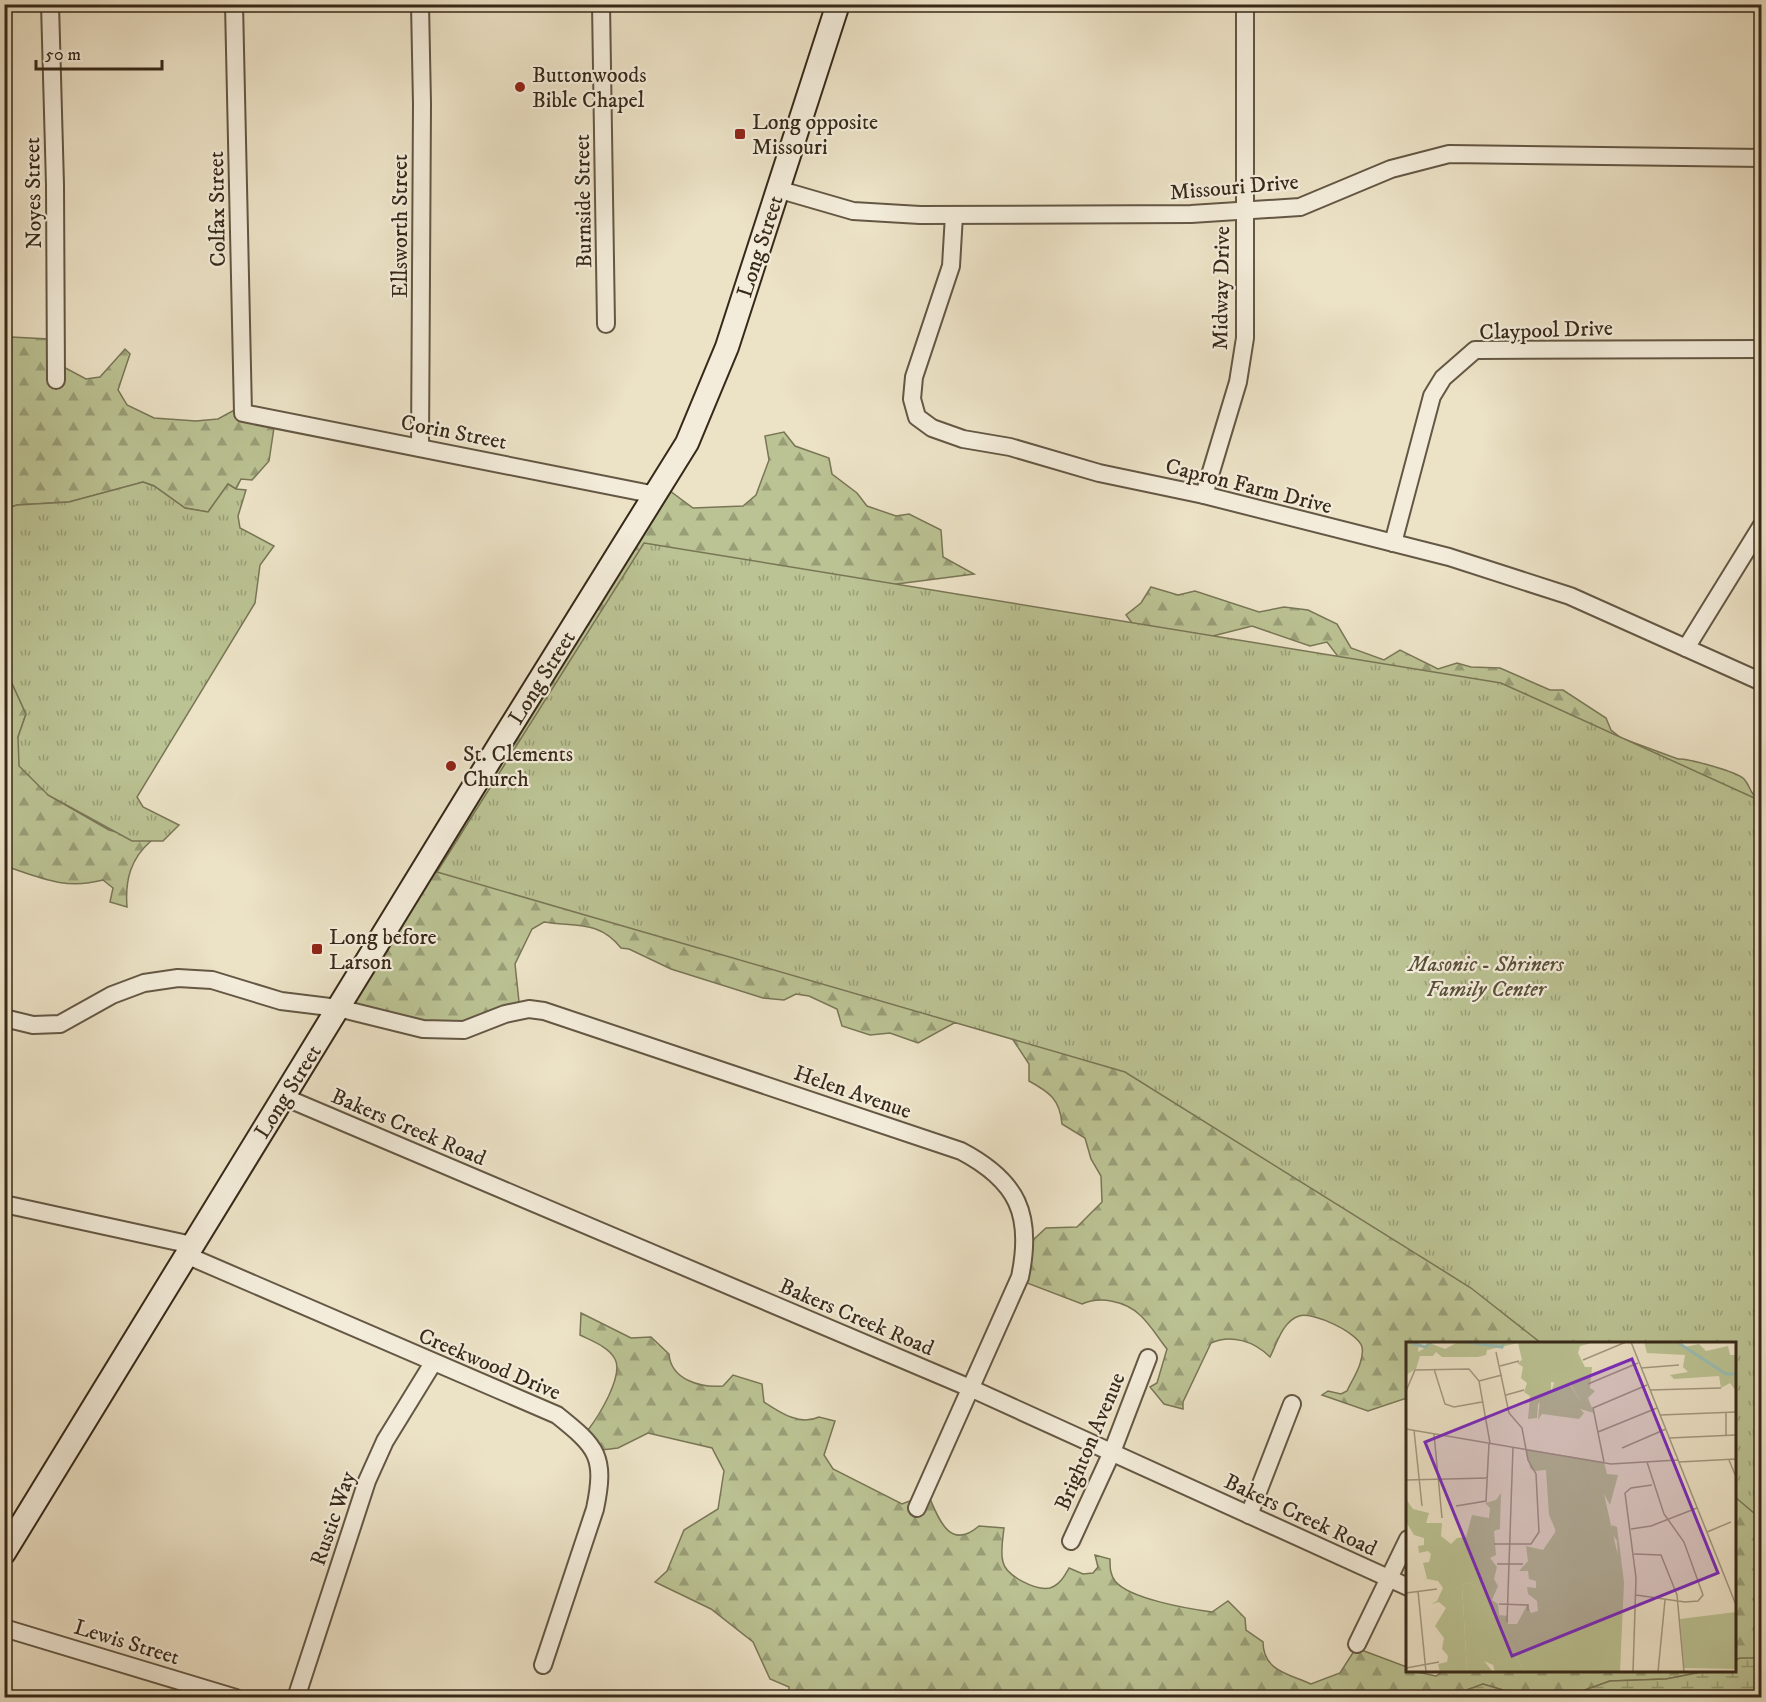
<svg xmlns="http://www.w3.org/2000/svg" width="1766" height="1702" viewBox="0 0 1766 1702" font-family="'IM FELL DW Pica',serif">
	<defs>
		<pattern id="forest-firs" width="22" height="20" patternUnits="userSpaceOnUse" patternTransform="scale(1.5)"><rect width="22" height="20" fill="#bbc293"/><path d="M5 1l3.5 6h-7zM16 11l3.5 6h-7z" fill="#999e77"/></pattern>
		<pattern id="wetland-marsh" width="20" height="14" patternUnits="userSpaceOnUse" patternTransform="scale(1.5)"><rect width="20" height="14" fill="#bbc293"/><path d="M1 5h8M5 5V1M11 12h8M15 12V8" fill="none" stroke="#999e77"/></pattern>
		<pattern id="park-tufts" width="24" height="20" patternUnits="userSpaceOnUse" patternTransform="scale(1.5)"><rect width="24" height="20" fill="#bbc293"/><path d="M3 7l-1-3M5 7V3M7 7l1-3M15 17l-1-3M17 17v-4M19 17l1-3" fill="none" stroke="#999e77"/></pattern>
	</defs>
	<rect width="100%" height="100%" fill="#ece2c6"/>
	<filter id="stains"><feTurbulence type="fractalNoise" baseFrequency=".00333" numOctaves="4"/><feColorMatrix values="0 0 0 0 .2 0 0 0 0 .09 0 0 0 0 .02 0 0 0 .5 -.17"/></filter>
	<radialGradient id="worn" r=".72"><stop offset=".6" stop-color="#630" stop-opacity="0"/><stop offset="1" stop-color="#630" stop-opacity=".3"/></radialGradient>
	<g fill="url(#forest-firs)" stroke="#797656" stroke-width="1.5">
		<path d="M11 337 49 339 56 363 86 379 100 377 125 349 130 354 118 390 127 405 154 418 196 421 218 419 238 408 275 421 269 461 252 480 241 479 236 489 228 484 208 512 185 508 154 486 143 482 69 502 17 505 5 509V338Z"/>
		<path d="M784 432 795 446 829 458 832 474 857 493 867 506 896 516 909 514 941 530 943 557 974 574 881 586 1719 1343 1408 1344 1407 1398 1368 1411 1322 1395 1328 1391 1341 1394 1347 1391C1352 1380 1365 1361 1362 1347 1359 1333 1312 1311 1299 1316 1283 1321 1277 1343 1270 1357 1254 1341 1231 1334 1211 1343L1183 1402V1409L1164 1404 1150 1387 1157 1383 1167 1349C1159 1339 1150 1324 1140 1315 1125 1301 1100 1296 1082 1304L1027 1283 1025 1279 1032 1241 1046 1228 1077 1227 1102 1202 1101 1176 1091 1159 1085 1138 1062 1124C1060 1099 1049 1092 1029 1081V1064L1004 1026 954 1023 918 1043 890 1033 870 1035 842 1026 837 1009 809 996 796 994 784 1000 763 998 671 969 629 949 621 948C599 920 575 927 544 922L532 929 515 964 520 1011 482 1032 341 1008 662 485 693 508 743 506 756 495 769 460 765 436Z"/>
		<path d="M1151 587 1178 595 1195 591 1259 612 1284 607 1308 610 1337 624 1351 648 1384 660 1400 650 1438 669 1457 663 1471 667 1500 668 1550 690H1563L1606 718 1611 730 1621 738 1678 759C1687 758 1738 772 1744 779 1752 788 1748 793 1761 800V855L1349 671 1327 642 1310 646 1252 626 1162 649 1144 639 1126 615 1141 603Z"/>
		<path d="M5 668 26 714 18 737 48 795 109 830 151 841C130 859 125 881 127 907L110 902 113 888 103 880C65 890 41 878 5 866Z"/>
		<path d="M581 1313 631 1338 651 1337 669 1354C671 1380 701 1388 723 1386L733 1375 762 1384 764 1402C781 1413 800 1426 819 1417L835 1421 824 1455 833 1469 902 1504 928 1494C938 1517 949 1552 979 1526L1004 1528C1003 1538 1000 1552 1003 1562 1006 1576 1036 1591 1050 1588 1060 1585 1065 1575 1069 1568L1083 1574 1093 1573 1098 1567 1095 1555 1110 1559C1110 1568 1110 1574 1115 1581 1129 1599 1190 1609 1212 1612L1228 1601 1245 1618 1246 1630 1263 1642C1263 1671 1289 1674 1311 1684L1340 1673 1356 1648 1407 1667 1408 1670 1436 1676 1445 1670 1707 1671 1666 1679 1610 1681 1565 1698 1526 1697 1483 1684 1447 1698 789 1697V1687L770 1679 753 1642 711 1609 655 1582 667 1571 684 1530 718 1509 724 1471 712 1448 648 1433 618 1448 602 1450 588 1430C598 1417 624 1376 615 1359 609 1347 592 1341 580 1335Z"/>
		<path d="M1735 1413 1762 1422 1761 1658 1735 1660Z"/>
	</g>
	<g fill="url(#wetland-marsh)" stroke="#797656" stroke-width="1.5">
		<path d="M1740 1658H1761V1697H1565L1610 1681 1666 1679 1707 1671 1734 1670 1735 1660Z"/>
		<path d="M1483 1684 1526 1697H1447Z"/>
	</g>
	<g fill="url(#park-tufts)" stroke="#797656" stroke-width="1.5">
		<path d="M143 482 154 486 185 508 208 512 228 484 236 489 246 490 238 516 240 528 274 546 260 565 255 603 137 797 143 807 179 825 163 841H132L48 795 19 766 18 737 26 714 5 668V509L17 505 69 502Z"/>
		<path d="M644 543 1501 683 1761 801V1519L1735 1497 1734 1344 1541 1343 1471 1288 1125 1072 437 872Z"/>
	</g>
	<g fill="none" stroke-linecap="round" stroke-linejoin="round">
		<defs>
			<g id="street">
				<path d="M50 4 55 185 56 380"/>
				<path d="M234 4 243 413 656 495"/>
				<path d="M601 4 606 324"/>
				<path d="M777 189 853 211 920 215 1191 214 1300 207 1391 169 1449 154 1762 158"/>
				<path d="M954 215 951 266 914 377 912 399 917 417 932 428 963 439 1010 447 1099 473 1204 495 1449 557 1570 596 1762 682"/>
				<path d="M420 448 422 104 420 4"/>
				<path d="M1204 495 1238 382 1245 338V4"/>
				<path d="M1393 543 1432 396 1443 378 1475 350 1762 349"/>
				<path d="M1686 648 1762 525"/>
				<path d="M4 1018 33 1025 60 1024 112 995 144 983 178 978 212 980 281 1001 338 1008 423 1029 464 1030 505 1014 529 1009 544 1011 961 1151C1018 1181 1033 1215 1020 1277L917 1508"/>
				<path d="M284 1097 970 1388 1408 1587"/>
				<path d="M4 1204 192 1245"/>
				<path d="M186 1255 557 1415C597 1447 606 1456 595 1509L543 1665"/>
				<path d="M1249 1515 1292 1404"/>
				<path d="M1071 1541 1112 1452 1148 1358"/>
				<path d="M4 1628 236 1698"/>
				<path d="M1357 1644 1408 1539"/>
				<path d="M296 1698 367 1481 385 1441 433 1363"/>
			</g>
			<path id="secondary" d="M4 1553 501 742 687 443 727 347 838 4"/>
		</defs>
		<use href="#street" stroke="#645744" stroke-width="20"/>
		<use href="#secondary" stroke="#372919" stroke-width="26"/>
		<use href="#street" stroke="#f3ecda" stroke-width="16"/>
		<use href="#secondary" stroke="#f3ecda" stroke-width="22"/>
	</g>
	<g fill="#8f2418" stroke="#f3ecda" stroke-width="2">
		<circle cx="520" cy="87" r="6"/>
		<rect x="734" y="128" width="12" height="12" rx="3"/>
		<circle cx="451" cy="766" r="6"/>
		<rect x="311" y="943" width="12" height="12" rx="3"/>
	</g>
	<g text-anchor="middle" stroke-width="4.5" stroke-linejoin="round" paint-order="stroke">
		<g font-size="22" fill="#372919" stroke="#f3ecda" text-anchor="start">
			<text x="532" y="82">Buttonwoods<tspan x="532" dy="25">Bible Chapel</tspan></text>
			<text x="752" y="129">Long opposite<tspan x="752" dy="25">Missouri</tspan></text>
			<text x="463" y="761">St. Clements<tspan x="463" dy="25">Church</tspan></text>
			<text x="329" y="944">Long before<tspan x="329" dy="25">Larson</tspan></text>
		</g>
		<g font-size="22" fill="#372919" stroke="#f3ecda">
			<text transform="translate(1234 186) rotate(-5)" y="8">Missouri Drive</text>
			<text transform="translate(32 193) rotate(-91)" y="8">Noyes Street</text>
			<text transform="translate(582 201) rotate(-91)" y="8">Burnside Street</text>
			<text transform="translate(216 209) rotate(-91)" y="8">Colfax Street</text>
			<text transform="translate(399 226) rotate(-90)" y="8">Ellsworth Street</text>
			<text transform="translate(759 246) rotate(-72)" y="8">Long Street</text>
			<text transform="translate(1220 288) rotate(-89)" y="8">Midway Drive</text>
			<text transform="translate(1546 329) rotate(-2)" y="8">Claypool Drive</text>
			<text transform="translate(454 431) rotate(11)" y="8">Corin Street</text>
			<text transform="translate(1249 485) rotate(14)" y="8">Capron Farm Drive</text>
			<text transform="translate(541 677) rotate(-58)" y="8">Long Street</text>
			<text transform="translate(287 1091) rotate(-58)" y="8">Long Street</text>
			<text transform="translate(853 1091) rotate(19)" y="8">Helen Avenue</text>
			<text transform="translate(409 1126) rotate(23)" y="8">Bakers Creek Road</text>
			<text transform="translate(857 1316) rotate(23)" y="8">Bakers Creek Road</text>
			<text transform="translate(490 1363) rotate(23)" y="8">Creekwood Drive</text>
			<text transform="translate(1089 1441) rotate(-67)" y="8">Brighton Avenue</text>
			<text transform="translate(1301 1514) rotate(25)" y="8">Bakers Creek Road</text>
			<text transform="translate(332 1518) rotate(-71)" y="8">Rustic Way</text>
			<text transform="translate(127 1641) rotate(17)" y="8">Lewis Street</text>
		</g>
		<g font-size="22" font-style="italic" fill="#584f38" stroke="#f3ecda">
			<text x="1486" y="971">Masonic - Shriners<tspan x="1486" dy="25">Family Center</tspan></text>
		</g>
	</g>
	<g transform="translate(1406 1342)">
		<rect width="330" height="330" fill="#ece2c6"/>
		<path d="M0 0H13L12 10 26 2 39 7 52 0H189L174 4 172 11 179 25H186L184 46 189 49 182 56 188 71 174 67V58L165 43 145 40V50L132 62 131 76 122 77 124 54 118 50 121 41 115 36 117 25 111 21 116 18 112 1 81 8 80 13 72 15H36L30 10 27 14H14L10 27 0 33ZM238 0H273L279 5 293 2 300 9 322 4 324 13H330V49L324 41 315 46 313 34 268 37 264 33 282 30 277 25 279 13 241 11ZM120 107 198 120 201 132 212 133 204 163 198 152 194 159 201 207 194 215 197 228 184 229 183 246 190 252 189 262 195 252 199 254 194 294 204 300 211 284 207 276 213 244 211 199 204 189 206 183 211 185 218 240 214 330H118L94 279 76 269 68 243 63 240 56 243 61 330H34L32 322 41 320 42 314 36 307 38 296 29 284 40 266 33 260 25 262 31 259 37 246 32 239 21 237 17 221 23 220 25 212 22 209 13 211 12 204 18 203V196L8 193 0 180V157L7 167 23 171 20 181H36L35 194 45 202 51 196 60 195 66 173 83 176 84 166 79 161 90 158 95 151 94 187 88 189 90 213 84 216 91 225 88 237 92 244 86 258 92 262 93 273 102 274V282H111L121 263 125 271 132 269 131 259 122 252 121 245 130 246V239L123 237 122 229H113L122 219 120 204 137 208 150 189 143 173 140 128 128 129 124 126ZM152 291 168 294 164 326 153 329 139 326 135 316 146 307 140 305 141 293Z" fill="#bbc293" fill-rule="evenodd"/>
		<path d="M63 240 68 243 77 269 94 279 118 330H89L87 323 78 319 87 330H61L56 243Z" fill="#bbc293"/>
		<path d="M150 36 163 41 174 58V67L178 71 173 77 136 72 132 78 134 57 145 50ZM141 112 191 121 216 232 213 330H120L142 258 151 205ZM330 270V327L278 326 274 277Z" fill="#bbc293"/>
		<path fill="none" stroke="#99beb5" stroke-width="3" d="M60 0 96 5 98 0M271 0 320 32H330M6 1 19 5 26 0"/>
		<path fill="none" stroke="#a49881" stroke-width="1.5" d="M225 0 330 263M177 18 220 0M94 24 113 19M235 26 273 23M28 27 39 62 48 65 76 60M73 39 96 33M182 42 232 21M244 48 315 46M0 49 9 28 63 27 73 39 84 101M100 53 118 48M254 73 330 70M0 87 205 122 272 118M8 88 16 164M192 90 251 66M28 92 36 176M320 94V70M263 96 330 93M216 106 260 87M323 118 330 135M198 120 187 66 241 43M273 120 330 117M0 138 82 136M50 164 80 159 83 101M225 187 245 184 291 166M301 190 325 180M88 202H125L133 190 130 132 122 118 116 86 103 71 90 10M228 212 255 213 271 253 278 330M91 222H117M12 249 20 330M0 251 31 247M230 253 279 260 292 259 297 253 278 200 258 172 241 120M93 262 122 263V269M101 280 107 105M0 326 33 320M227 330 230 236 219 151 225 146 246 143M252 330 259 258"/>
		<path fill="#7b2cbf" fill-opacity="0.15" stroke="#7b2cbf" stroke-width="3" d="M226 17 312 231 106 314 19 100Z"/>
		<rect width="330" height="330" fill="none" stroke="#372919" stroke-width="3"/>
	</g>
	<rect width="1766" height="1702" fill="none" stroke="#ece2c6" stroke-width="24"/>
	<rect x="6" y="6" width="1754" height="1690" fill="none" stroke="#372919" stroke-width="3"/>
	<rect x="12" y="12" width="1742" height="1678" fill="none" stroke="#372919" stroke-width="1.5"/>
	<path d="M36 60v9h126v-9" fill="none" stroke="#372919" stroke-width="3"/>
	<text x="45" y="60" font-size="18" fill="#372919" stroke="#f3ecda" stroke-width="4.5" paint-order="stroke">50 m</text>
	<rect width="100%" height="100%" filter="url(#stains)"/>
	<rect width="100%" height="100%" fill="url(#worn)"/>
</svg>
